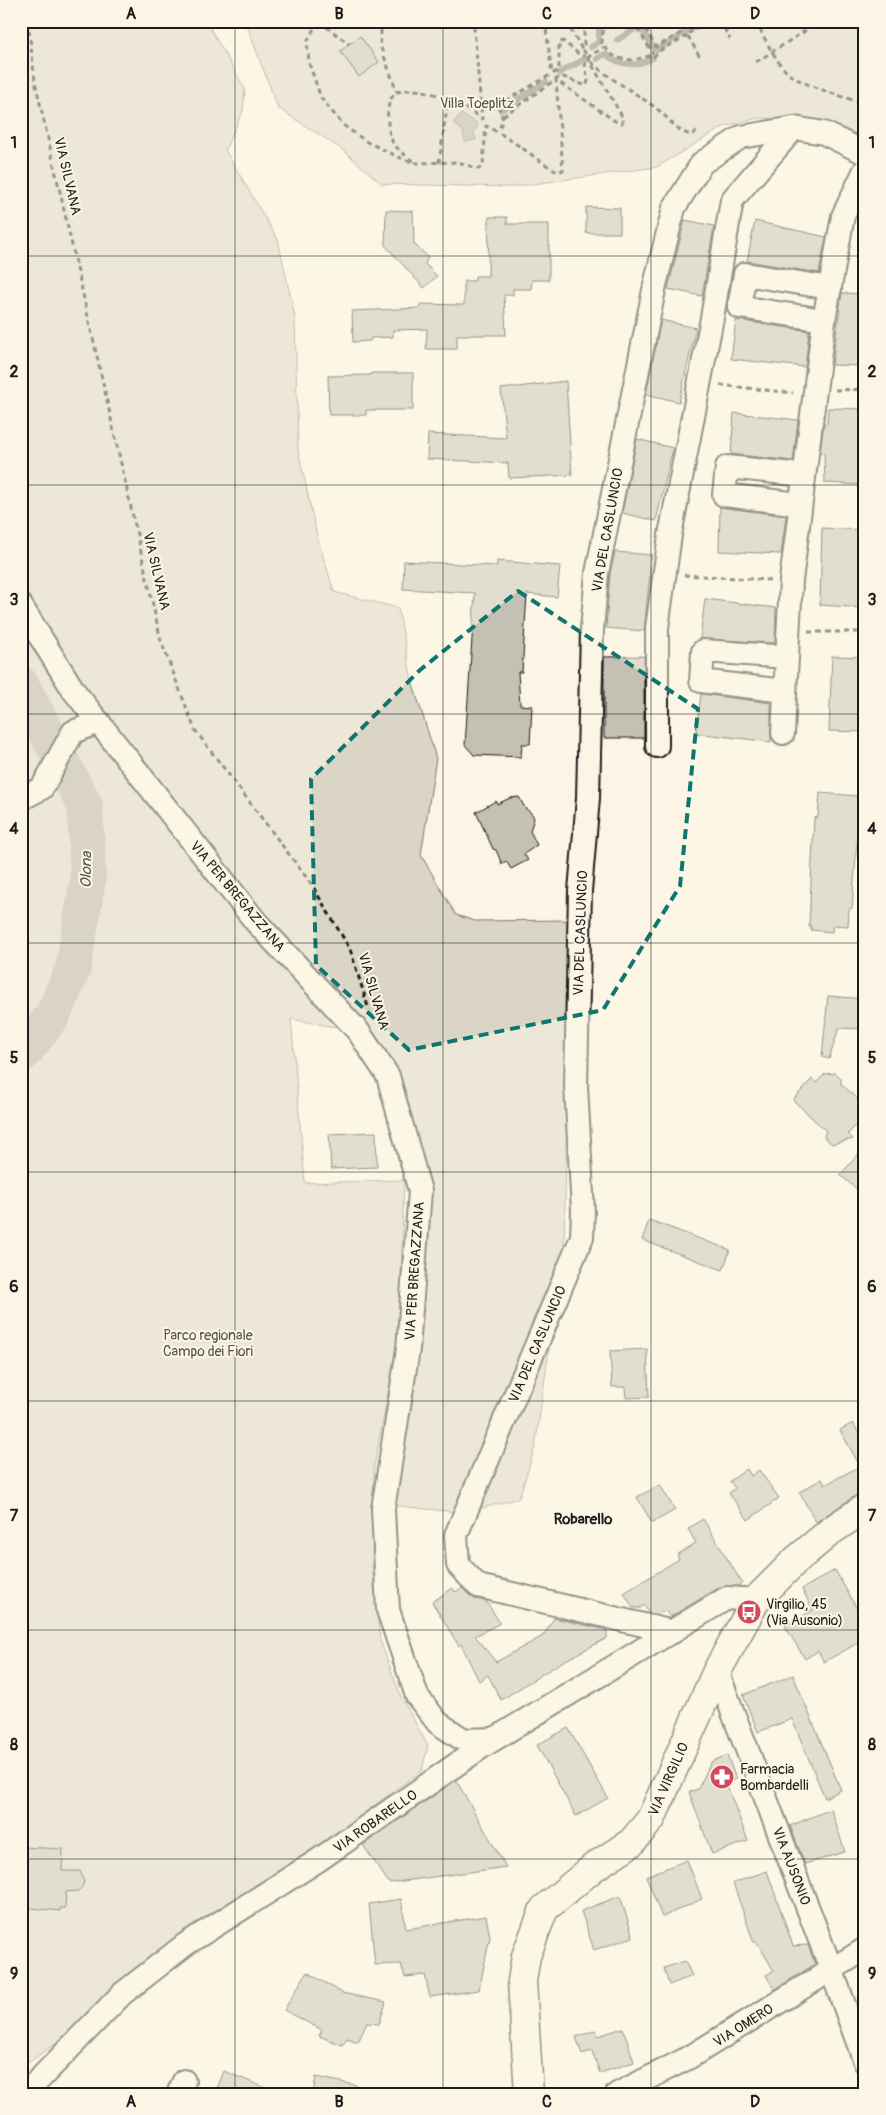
<svg xmlns="http://www.w3.org/2000/svg" width="886" height="2115" viewBox="0 0 886 2115" font-family="Pangolin,sans-serif">
	<rect width="100%" height="100%" fill="#fcf5e5"/>
	<filter id="ink" filterUnits="userSpaceOnUse"><feTurbulence type="fractalNoise" baseFrequency=".02" numOctaves="2"/><feDisplacementMap in="SourceGraphic" scale="10" xChannelSelector="R" yChannelSelector="G"/><feConvolveMatrix kernelMatrix="1 2 1 2 8 2 1 2 1" color-interpolation-filters="sRGB"/></filter>
	<g filter="url(#ink)">
		<g fill="#dbd5c8" stroke="#7c7872">
			<path d="M21 21H206L245 89 243 111 225 150 278 240 295 317 298 450 317 536 334 592 398 608 412 681 436 758 421 855 456 915 475 921 571 920 564 1246 535 1447 519 1498 464 1513 390 1505 430 1188 390 1100 341 1028 291 1019 305 1183 404 1180 399 1336 374 1467 372 1566 380 1640 401 1697 428 1746 422 1770 81 2025 21 2068Z"/>
			<path d="M245 21H865V137L822 120 758 118 723 127 657 167 511 187 382 184 343 150 278 108Z"/>
		</g>
		<path fill="#b0aba1" stroke="#75726c" d="M461 114 477 123V127L474 132 476 140 465 142 463 131 453 123Z"/>
		<g fill="none" stroke-linecap="round" stroke-linejoin="round">
			<g stroke="#75726c" stroke-width="6">
				<path d="M641 28 654 49"/>
				<path d="M688 31 704 21"/>
				<path d="M617 40 638 27"/>
				<path d="M591 47 599 42V21"/>
				<path d="M657 50 684 33"/>
				<path d="M597 59 605 54C620 66 635 68 653 58"/>
				<path d="M559 73 585 59"/>
				<path d="M501 110 546 82"/>
			</g>
			<path stroke="#b0aba1" stroke-width="36" d="M21 684 85 806 88 880 73 969 53 1015 28 1048 21 1055"/>
		</g>
		<g fill="#c4c0b3" stroke="#1c1c1c">
			<path d="M360 36 379 62 359 77 340 51Z"/>
			<path d="M586 207 620 208V233H586Z"/>
			<path d="M386 210 413 211 414 244 428 257 425 264 437 276 424 288 385 245Z"/>
			<path d="M489 217H507V224H549V280H532L531 289H513V295H504L506 335H457V349H426L427 329 393 330V337L371 338 370 341 353 342 352 311 420 308V304L464 305V281H475V276H488Z"/>
			<path d="M685 220 714 226 702 296 668 289Z"/>
			<path d="M755 221 826 237 819 273 747 261Z"/>
			<path d="M842 293 865 294V366L832 365Z"/>
			<path d="M661 320 696 328 679 402 646 394Z"/>
			<path d="M736 320 809 331 805 367 731 359Z"/>
			<path d="M372 373H413V410H366V415H329L328 376 371 375Z"/>
			<path d="M566 381 572 475 509 478 508 463 427 459 428 434 506 438 501 389Z"/>
			<path d="M828 408 865 409V485L825 483 824 453 820 452 824 423 827 424Z"/>
			<path d="M734 413 798 420 793 461 731 454Z"/>
			<path d="M637 439 673 448 656 521 622 513Z"/>
			<path d="M720 507 786 516 781 554 719 551Z"/>
			<path d="M822 528 865 530V608L820 605Z"/>
			<path d="M615 552 652 555 644 631 606 628 610 573Z"/>
			<path d="M404 561 497 566V561L560 566 557 597 527 594 522 672H518L520 705 532 706 530 744H522L521 757 474 755 465 745 475 593 403 589Z"/>
			<path d="M705 599 776 608 775 643 700 639Z"/>
			<path d="M644 656V738H604V657Z"/>
			<path d="M832 656 865 657V732L829 731Z"/>
			<path d="M701 694 771 703V742L696 733Z"/>
			<path d="M820 793 857 796V800H860L852 908 849 909 848 926 833 925 832 932 811 930V926H809L814 818 818 817Z"/>
			<path d="M519 797 525 808 532 814 534 818 530 831 537 845 524 854 528 860 511 869 506 861 502 864 496 850 493 849 476 812 496 801 497 804 510 798Z"/>
			<path d="M828 996 865 999V1029L839 1028 829 1059 822 1057Z"/>
			<path d="M835 1073 841 1078V1084L865 1105V1115L848 1134 853 1139 832 1144 824 1137 826 1131 793 1100 812 1079 816 1083 825 1074Z"/>
			<path d="M376 1132 377 1167 331 1169 329 1134Z"/>
			<path d="M865 1147V1196L840 1175Z"/>
			<path d="M649 1220 730 1250 723 1270 642 1240Z"/>
			<path d="M647 1349 649 1397 626 1398 625 1387H612L610 1351Z"/>
			<path d="M853 1423 865 1444V1492L856 1495 816 1522 799 1492 822 1479 825 1485 860 1466 840 1430Z"/>
			<path d="M747 1469 751 1476 759 1470 779 1498 748 1520 729 1493 735 1488 730 1481Z"/>
			<path d="M660 1485 675 1510 652 1523 637 1497Z"/>
			<path d="M703 1519 742 1583 738 1586 720 1587 670 1617 665 1610 657 1615 649 1613 644 1605 640 1608H633L624 1593 679 1559 677 1555 696 1543 688 1529Z"/>
			<path d="M835 1570 865 1623V1639L824 1662 818 1651 805 1659 785 1626 813 1610 802 1589Z"/>
			<path d="M453 1588 455 1592 462 1588 474 1599 486 1601 500 1623 475 1636 496 1662 543 1636 554 1618 607 1630V1638L560 1663 501 1700 488 1675 479 1681 461 1644 459 1646 432 1602Z"/>
			<path d="M793 1675 841 1790 825 1798 792 1719 758 1732 743 1695Z"/>
			<path d="M568 1728 608 1798 576 1816 537 1745Z"/>
			<path d="M727 1755 736 1779 726 1783 748 1841 712 1854 689 1792 698 1789 711 1762Z"/>
			<path d="M456 1780 506 1867 389 1883 363 1845Z"/>
			<path d="M831 1809 845 1852 805 1864 790 1826Z"/>
			<path d="M21 1847 63 1849 62 1871H80L84 1882 82 1887 78 1891 66 1892 65 1908H60V1911L21 1907Z"/>
			<path d="M687 1860 702 1899 662 1917 646 1876Z"/>
			<path d="M767 1871 793 1946 808 1945 815 1964 774 1990 766 1975 774 1971 757 1942 754 1943 733 1883Z"/>
			<path d="M620 1896 633 1937 594 1950 581 1911Z"/>
			<path d="M401 1899 406 1929 486 1916 490 1937 479 1990 430 1997 425 1975 405 1977 401 1964 375 1965 369 1904Z"/>
			<path d="M685 1961 692 1976 669 1985 664 1968Z"/>
			<path d="M307 1972 342 1993 386 2002 379 2024 367 2023 358 2042 347 2038 342 2045 319 2036 322 2030 284 2010Z"/>
			<path d="M623 2028 634 2062 600 2073 592 2051 582 2054 576 2037 596 2030 598 2036Z"/>
			<path d="M224 2071 278 2093V2094H215Z"/>
			<path d="M316 2077 360 2086 359 2094H313Z"/>
		</g>
		<g fill="none" stroke-linecap="round" stroke-linejoin="round">
			<defs>
				<g id="minor">
					<path d="M824 320 739 307 745 274 830 288"/>
					<path d="M800 504 724 495 727 467 803 475"/>
					<path d="M21 606 74 691 256 922 358 1031 388 1076 420 1191 408 1349 383 1509 388 1610 417 1696 438 1723 464 1740 494 1739"/>
					<path d="M785 691 701 681 703 651 787 657"/>
					<path d="M783 733 791 581 824 320 843 216 865 170"/>
					<path d="M657 746V628L670 535 712 318 732 200 794 128"/>
					<path d="M21 799 42 788 73 732 99 722"/>
					<path d="M673 1632 478 1586 458 1565 456 1535 582 1237 583 1211 576 1086 580 891 588 798 592 630 597 573 655 285 674 208 702 163 741 137 794 128 824 133 865 153"/>
					<path d="M717 1671 830 1966 865 2062"/>
					<path d="M25 2094 122 1994 186 1944 317 1861 483 1746 727 1598 756 1600"/>
					<path d="M178 2094 184 2081"/>
					<path d="M617 2094 690 2057 865 1949"/>
				</g>
				<path id="secondary" d="M529 2094 522 1981 526 1956 544 1909 594 1867 632 1842 651 1819 717 1671 756 1600 795 1561 832 1530 865 1508"/>
			</defs>
			<use href="#minor" stroke="#1c1c1c" stroke-width="26"/>
			<use href="#secondary" stroke="#1c1c1c" stroke-width="31"/>
			<g stroke="#1c1c1c" stroke-width="3" stroke-dasharray="5 4" stroke-linecap="butt">
				<path d="M28 21 35 81 161 641 195 730 310 882 350 949 369 1010"/>
				<path d="M318 21 307 42 309 63 321 98 343 125 367 142 405 160 417 163 458 162 479 169 483 164 486 126C512 138 533 158 558 172L563 170 556 80 618 123H622L623 118 584 51V21"/>
				<path d="M319 21 349 44"/>
				<path d="M382 21 380 45 397 92"/>
				<path d="M545 21 552 74"/>
				<path d="M566 21 583 51"/>
				<path d="M604 21 602 43C614 63 633 63 653 54L654 56 662 49 691 34 690 32 708 21"/>
				<path d="M633 21 653 54"/>
				<path d="M641 21 656 47 681 33 680 31 683 29 679 21"/>
				<path d="M720 21 730 39"/>
				<path d="M756 21C763 36 777 64 789 74 802 85 847 98 865 104"/>
				<path d="M683 29 700 21"/>
				<path d="M688 36 700 57"/>
				<path d="M587 58 604 47"/>
				<path d="M591 62C614 83 642 95 664 115 672 123 680 133 692 135L697 131"/>
				<path d="M756 62 805 31 807 21"/>
				<path d="M481 102 498 105 503 120 498 131"/>
				<path d="M498 105 559 70V43L563 41 581 56H585"/>
				<path d="M503 116 561 76 586 86 588 81 585 64 589 62"/>
				<path d="M413 161C406 156 398 150 393 143 387 131 383 98 398 92 422 83 464 105 482 119L474 28 479 21"/>
				<path d="M439 163 448 100"/>
				<path d="M720 385 793 393"/>
				<path d="M835 390 865 389"/>
				<path d="M684 575 770 580"/>
				<path d="M808 632H865"/>
			</g>
			<use href="#minor" stroke="#fcf5e5" stroke-width="22"/>
			<use href="#secondary" stroke="#fcf5e5" stroke-width="28"/>
		</g>
	</g>
	<path d="M0 0H886V2115H0ZM518 591 698 709 680 886 603 1010 409 1050 316 965 311 779 420 670Z" fill="#fcf5e5" fill-opacity=".55" fill-rule="evenodd"/>
	<path fill="none" stroke="#0f766e" stroke-width="4" stroke-dasharray="10 6" stroke-linejoin="round" d="M518 591 698 709 680 886 603 1010 409 1050 316 965 311 779 420 670Z"/>
	<path fill="none" stroke="#1c1c1c" stroke-width="1" stroke-opacity="0.55" d="M235 21V2094M443 21V2094M651 21V2094M21 256H865M21 485H865M21 714H865M21 943H865M21 1172H865M21 1401H865M21 1630H865M21 1859H865"/>
	<defs>
		<symbol id="bus-disc" viewBox="-11 -11 22 22"><circle r="9.5" fill="#d1495b" stroke="#fcf5e5"/><path d="M-5-6H5V4H4V6H2V4H-2V6H-4V4H-5ZM-3.5-4V0h7V-4ZM-3.5 1.2v1.5H-2V1.2ZM2 1.2v1.5H3.5V1.2Z" fill="#fff"/></symbol>
		<symbol id="pharmacy-disc" viewBox="-11 -11 22 22"><circle r="9.5" fill="#d1495b" stroke="#fcf5e5"/><path d="M-2-6h4v4h4v4h-4v4h-4v-4h-4v-4h4Z" fill="#fff"/></symbol>
	</defs>
	<g fill-rule="evenodd">
		<use href="#bus-disc" x="735" y="1598" width="28" height="28"/>
		<use href="#pharmacy-disc" x="708" y="1763" width="28" height="28"/>
	</g>
	<g text-anchor="middle" stroke-width="4" stroke-linejoin="round" paint-order="stroke">
		<g font-size="14" fill="#555450" stroke="#fcf5e5">
			<text x="477" y="108">Villa Toeplitz</text>
			<text x="208" y="1340">Parco regionale<tspan x="208" dy="16">Campo dei Fiori</tspan></text>
		</g>
		<g font-size="14" fill="#1c1c1c" stroke="#fcf5e5">
			<text transform="translate(68 176) rotate(77)" y="5">VIA SILVANA</text>
			<text transform="translate(607 530) rotate(-80)" y="5">VIA DEL CASLUNCIO</text>
			<text transform="translate(157 571) rotate(77)" y="5">VIA SILVANA</text>
			<text transform="translate(238 896) rotate(50)" y="5">VIA PER BREGAZZANA</text>
			<text transform="translate(580 933) rotate(-88)" y="5">VIA DEL CASLUNCIO</text>
			<text transform="translate(374 991) rotate(74)" y="5">VIA SILVANA</text>
			<text transform="translate(414 1271) rotate(-86)" y="5">VIA PER BREGAZZANA</text>
			<text transform="translate(537 1344) rotate(-67)" y="5">VIA DEL CASLUNCIO</text>
			<text transform="translate(668 1779) rotate(-66)" y="5">VIA VIRGILIO</text>
			<text transform="translate(375 1821) rotate(-35)" y="5">VIA ROBARELLO</text>
			<text transform="translate(792 1866) rotate(69)" y="5">VIA AUSONIO</text>
			<text transform="translate(743 2025) rotate(-32)" y="5">VIA OMERO</text>
		</g>
		<g font-size="14" fill="#1c1c1c" stroke="#fcf5e5" text-anchor="start">
			<text x="766" y="1609">Virgilio, 45<tspan x="766" dy="16">(Via Ausonio)</tspan></text>
			<text x="740" y="1774">Farmacia<tspan x="740" dy="16">Bombardelli</tspan></text>
		</g>
		<g font-size="15" font-style="italic" fill="#575551" stroke="#fcf5e5">
			<text transform="translate(86 870) rotate(-89)" y="5">Olona</text>
		</g>
		<g font-size="15" font-weight="bold" fill="#1c1c1c" stroke="#fcf5e5">
			<text x="583" y="1524">Robarello</text>
		</g>
	</g>
	<rect width="886" height="2115" fill="none" stroke="#fcf5e5" stroke-width="55"/>
	<rect x="28" y="28" width="830" height="2060" fill="none" stroke="#1c1c1c" stroke-width="2"/>
	<g font-size="16" text-anchor="middle" font-weight="bold" fill="#1c1c1c">
		<text x="131" y="19">A</text>
		<text x="339" y="19">B</text>
		<text x="547" y="19">C</text>
		<text x="755" y="19">D</text>
		<text x="14" y="148">1</text>
		<text x="872" y="148">1</text>
		<text x="14" y="377">2</text>
		<text x="872" y="377">2</text>
		<text x="14" y="605">3</text>
		<text x="872" y="605">3</text>
		<text x="14" y="834">4</text>
		<text x="872" y="834">4</text>
		<text x="14" y="1063">5</text>
		<text x="872" y="1063">5</text>
		<text x="14" y="1292">6</text>
		<text x="872" y="1292">6</text>
		<text x="14" y="1521">7</text>
		<text x="872" y="1521">7</text>
		<text x="14" y="1750">8</text>
		<text x="872" y="1750">8</text>
		<text x="14" y="1979">9</text>
		<text x="872" y="1979">9</text>
		<text x="131" y="2107">A</text>
		<text x="339" y="2107">B</text>
		<text x="547" y="2107">C</text>
		<text x="755" y="2107">D</text>
	</g>
</svg>
